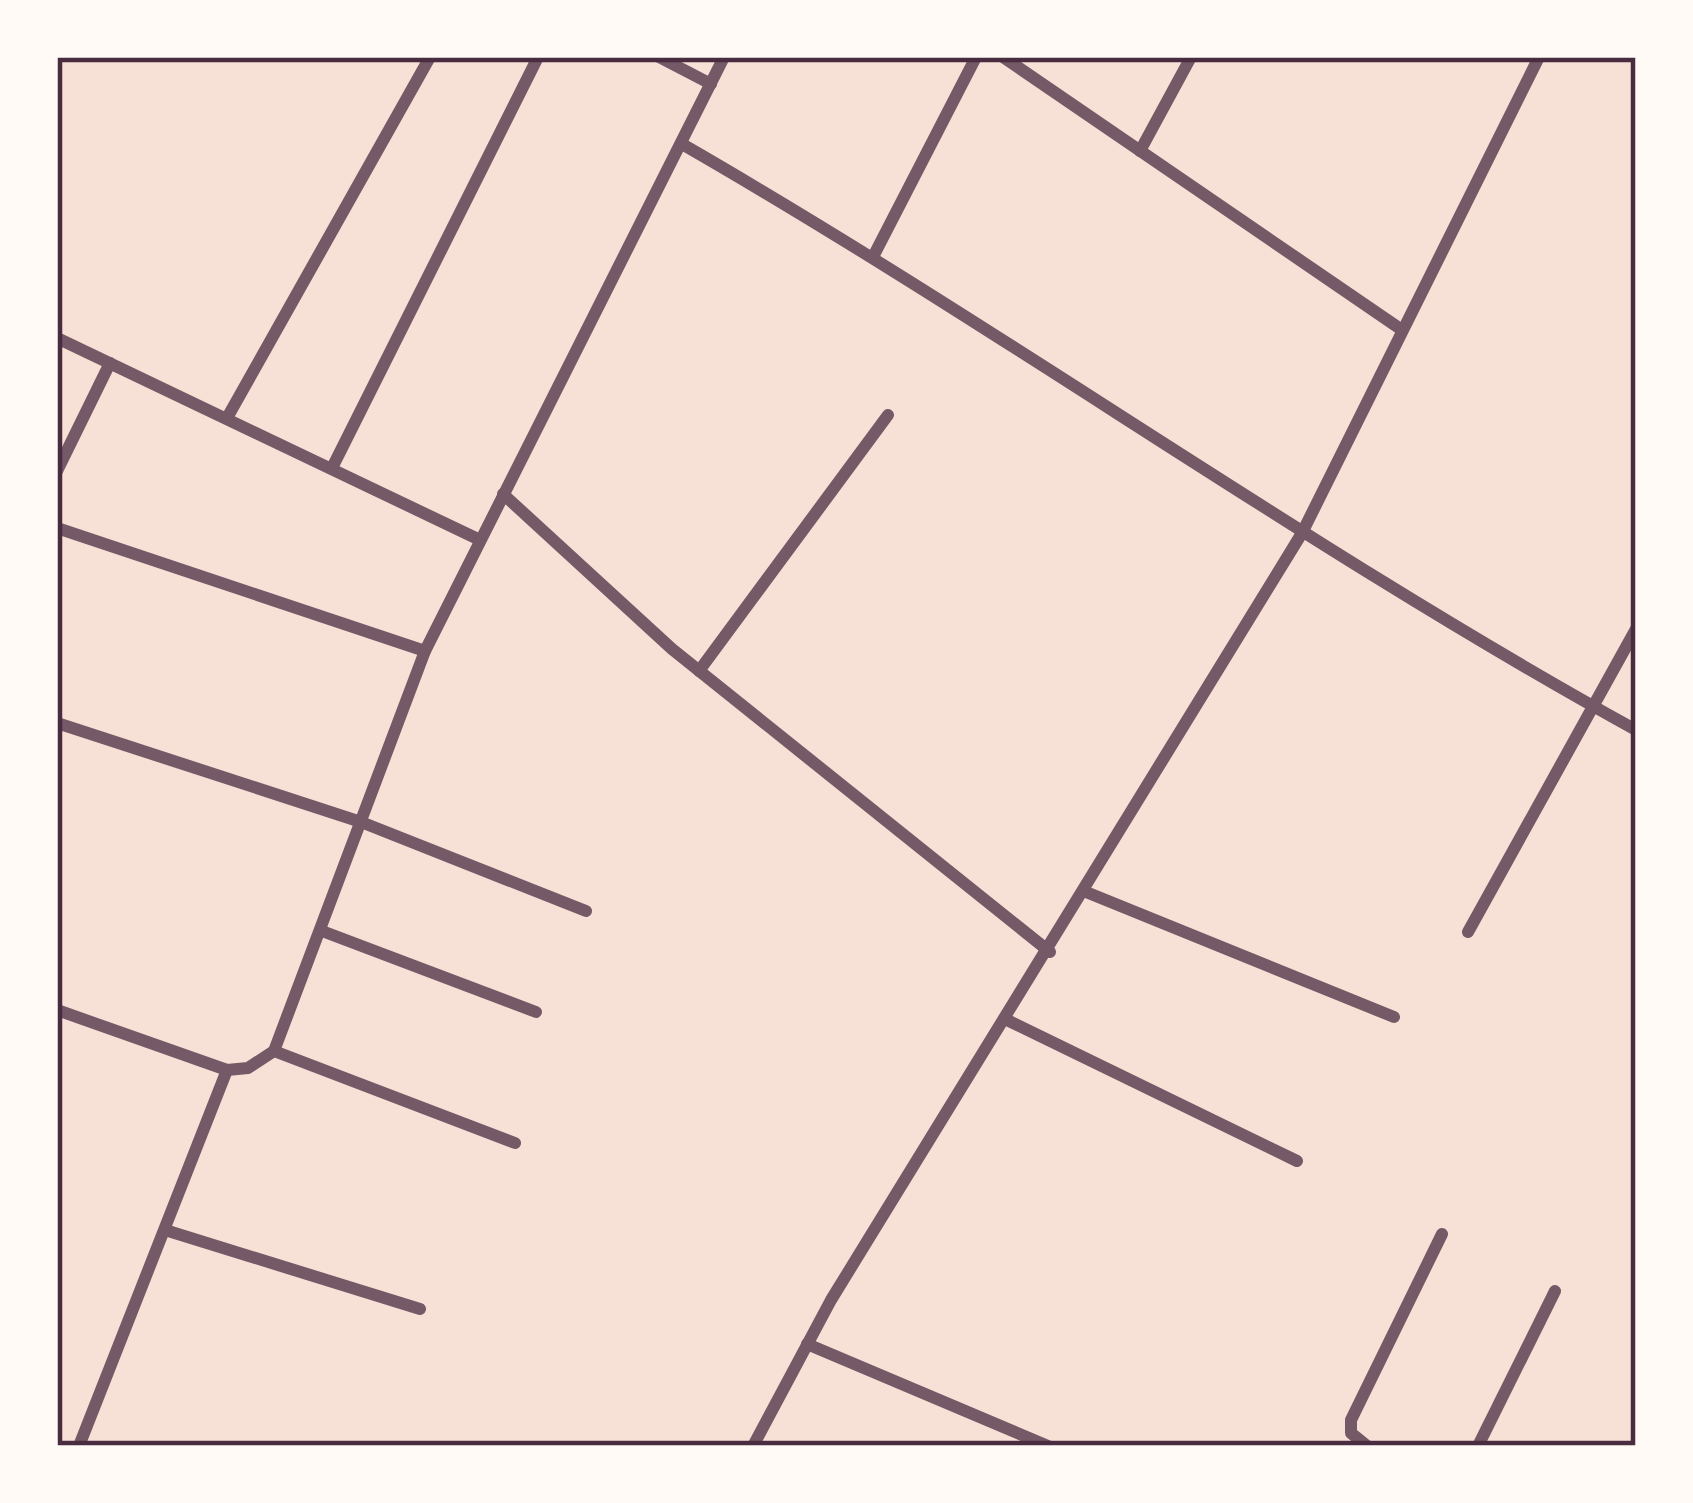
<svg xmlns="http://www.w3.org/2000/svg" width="1693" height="1503" viewBox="0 0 1693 1503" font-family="Lora,serif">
	<rect width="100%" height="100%" fill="#f7e1d7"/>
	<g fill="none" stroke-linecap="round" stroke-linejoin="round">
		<g stroke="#755966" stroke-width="12">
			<path d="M659 57 711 84"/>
			<path d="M1003 57 1402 330"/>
			<path d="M682 144C1005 330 1309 550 1636 730"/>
			<path d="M1140 151 1191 57"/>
			<path d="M874 255 976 57"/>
			<path d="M57 338 480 540"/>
			<path d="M227 418 430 57"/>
			<path d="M332 468 538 57"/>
			<path d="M57 471 110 363"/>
			<path d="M503 494 672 649 1050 952"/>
			<path d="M57 528 425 651"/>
			<path d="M699 671 888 415"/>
			<path d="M57 723 361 822 586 911"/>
			<path d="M1086 892 1394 1017"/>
			<path d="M322 931 536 1012"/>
			<path d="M1468 932 1636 629"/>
			<path d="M57 1010 227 1070 248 1068 274 1051 425 651 724 57"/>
			<path d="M1007 1020 1297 1161"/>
			<path d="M274 1051 515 1143"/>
			<path d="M165 1230 420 1309"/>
			<path d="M807 1344 1048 1446"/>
			<path d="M79 1446 227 1070"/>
			<path d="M753 1446 831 1300 1302 533 1539 57"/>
			<path d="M1367 1446 1351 1433V1420L1442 1234"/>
			<path d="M1478 1446 1555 1291"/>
		</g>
	</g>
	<rect width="1693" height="1503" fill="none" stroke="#fffaf5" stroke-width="120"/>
	<rect x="60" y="60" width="1573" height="1383" fill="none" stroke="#4a2c40" stroke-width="4.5"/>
</svg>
